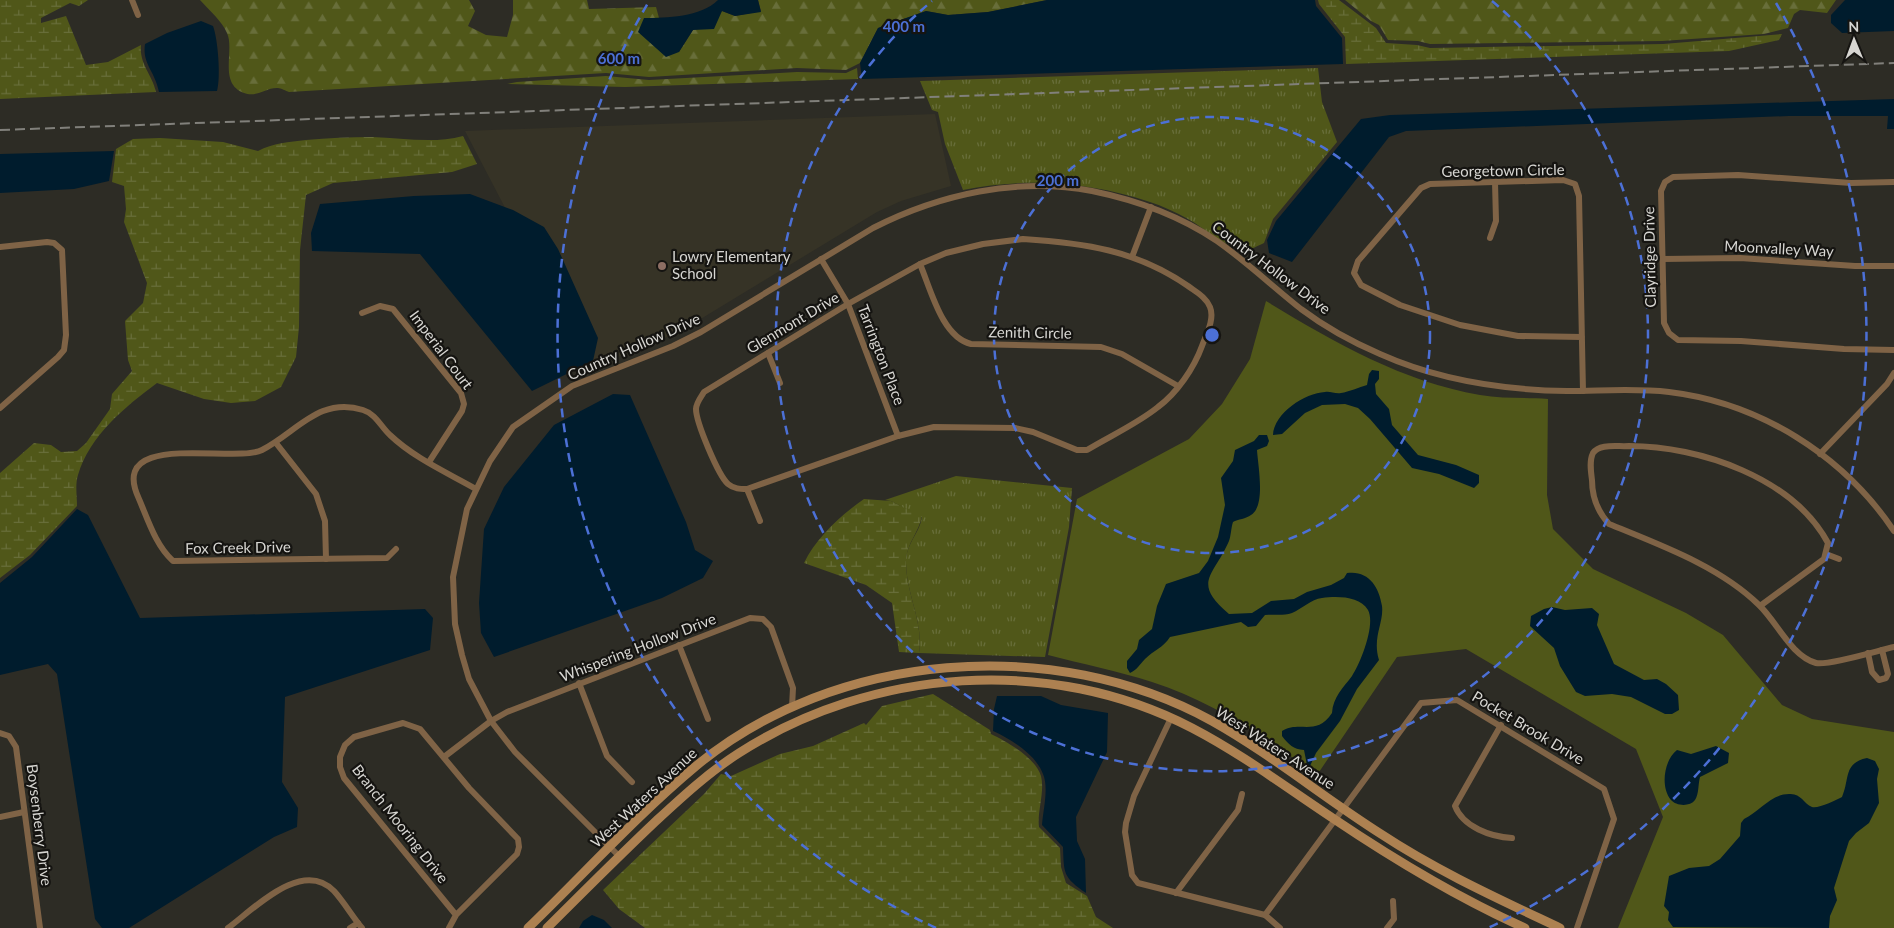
<svg xmlns="http://www.w3.org/2000/svg" width="1894" height="928" viewBox="0 0 1894 928" font-family="Lato,sans-serif">
	<defs>
		<pattern id="forest-firs" width="22" height="20" patternUnits="userSpaceOnUse" patternTransform="scale(1.25)"><rect width="22" height="20" fill="#505719"/><path d="M5 1l3.5 6h-7zM16 11l3.5 6h-7z" fill="#686e3a"/></pattern>
		<pattern id="wetland-marsh" width="20" height="14" patternUnits="userSpaceOnUse" patternTransform="scale(1.25)"><rect width="20" height="14" fill="#505719"/><path d="M1 5h8M5 5V1M11 12h8M15 12V8" fill="none" stroke="#686e3a"/></pattern>
		<pattern id="park-tufts" width="24" height="20" patternUnits="userSpaceOnUse" patternTransform="scale(1.25)"><rect width="24" height="20" fill="#505719"/><path d="M3 7l-1-3M5 7V3M7 7l1-3M15 17l-1-3M17 17v-4M19 17l1-3" fill="none" stroke="#686e3a"/></pattern>
	</defs>
	<rect width="100%" height="100%" fill="#2d2c25"/>
	<path fill="#363326" d="M935 114 951 186 901 201 877 212 699 320 669 336 589 369 465 131Z"/>
	<path fill="#505719" d="M1266 301C1334 342 1401 381 1480 395 1502 399 1526 397 1548 399L1547 495 1553 529 1593 569 1686 613 1723 635 1782 705 1812 719 1894 732V928H1618L1663 817 1636 749 1466 649 1397 657 1317 775C1266 738 1212 701 1152 682 1118 671 1082 664 1048 655L1077 499 1189 439 1222 404 1250 359Z"/>
	<g fill="url(#forest-firs)">
		<path d="M200 0H469L475 11 468 26 486 35 507 37 513 15V0H587L589 9 656 7 659 18H644L679 52 693 30 722 11 735 16 761 11 758 0H1047L988 12 948 15 926 11 878 28 860 63 846 70 797 68 649 77 606 73 289 92C286 91 281 88 278 88 266 87 257 98 244 93 218 83 235 50 227 33 222 21 209 10 200 0Z"/>
		<path d="M1345 0H1836L1827 13 1800 10 1794 14 1788 28 1764 34 1662 41 1430 44 1418 41 1388 40 1379 25 1371 21Z"/>
		<path d="M857 68 858 79 625 87 507 84 517 82 606 76 649 80 797 72 846 73Z"/>
	</g>
	<g fill="url(#wetland-marsh)">
		<path d="M0 0H88L79 6 70 3 41 18V23L66 16 86 65 108 62 141 45C139 64 152 74 156 92L0 99Z"/>
		<path d="M1318 0H1339L1376 28 1386 43 1417 45 1430 48 1663 44 1782 34 1779 40 1729 51 1346 64 1345 37 1319 4Z"/>
		<path d="M463 136 477 164 452 172 333 183 306 195 300 250 299 327 296 357 281 387 255 401 231 403 204 399 157 383C126 406 89 436 78 475 75 484 77 496 77 506L30 555 0 578V473L34 443 51 445 61 452 77 451 86 443 110 409 112 394 132 371 128 360 125 321 143 303 147 283 124 222 126 209 124 186 112 182 116 149 133 139 160 138 223 142 258 151C273 143 289 142 306 140 328 138 350 137 372 137 402 138 434 144 463 136Z"/>
		<path d="M864 499 891 501 922 516C919 532 907 543 906 560 905 592 924 622 919 653L899 652 892 603 866 585 804 563C816 538 841 515 864 499Z"/>
		<path d="M933 694 990 730 991 734C1007 742 1035 757 1041 776 1045 792 1037 811 1039 827L1060 848 1061 867 1066 883 1087 896 1096 917 1113 928H645L619 909 603 890 704 794 721 774 731 776 780 754 813 746 864 723 866 725 882 706Z"/>
	</g>
	<g fill="url(#park-tufts)">
		<path d="M1318 68 1322 102 1337 142 1273 219 1264 243C1259 245 1251 250 1247 250 1230 251 1203 227 1188 219 1176 212 1162 206 1150 202 1090 182 1026 177 963 190L945 144 938 112 932 110 920 81Z"/>
		<path d="M956 476 1072 488 1069 527 1045 657 919 653C924 622 905 592 906 560 907 543 920 532 922 517L891 501 885 500Z"/>
	</g>
	<g fill="#001c2d">
		<path d="M718 0H758L761 12 735 16 722 11 714 29 693 30 679 52 666 57 638 32 644 18C666 18 701 17 718 0Z"/>
		<path d="M1047 0H1315L1316 6 1342 38 1343 64 862 79 860 63 878 28 926 11 948 15 988 12Z"/>
		<path d="M1845 0H1894V31L1842 33 1831 23V15Z"/>
		<path d="M201 21 213 26C218 39 221 78 217 91L159 92C155 71 142 64 145 44L167 33Z"/>
		<path d="M1894 99V129H1887L1888 116H1789L1406 131 1389 137 1292 262 1269 253 1267 240 1276 221 1361 119 1390 115Z"/>
		<path d="M114 151 109 181 74 189 0 193V154Z"/>
		<path d="M470 194 513 210 544 227 558 249 598 338 593 361 532 391 420 254 312 251 311 233 320 204 414 196Z"/>
		<path d="M1372 370 1379 371V379L1375 384 1376 394 1389 409 1392 425 1418 455 1456 465 1479 475V483L1474 488 1439 474 1412 468 1370 419 1358 408 1345 404 1322 405 1305 413 1282 434 1273 435C1274 413 1305 393 1325 392 1330 391 1335 394 1341 393 1349 392 1359 387 1367 385L1369 374Z"/>
		<path d="M613 394 630 395 686 522 695 550 713 561 703 578 662 598 494 657 481 633 479 603 484 529 504 487 554 425Z"/>
		<path d="M1259 435H1267L1269 441 1267 446 1257 450C1258 466 1266 506 1251 515 1246 519 1238 519 1233 522 1231 528 1231 536 1229 541 1214 576 1191 582 1229 614L1252 613 1271 601 1294 599 1307 592 1331 585 1344 578 1347 573C1368 570 1379 586 1382 606 1384 623 1372 637 1379 660L1357 689 1340 721 1316 753 1310 766 1307 765 1304 750C1293 749 1289 745 1282 736V731C1300 720 1316 737 1332 713 1333 697 1343 688 1352 676 1360 664 1376 625 1368 610 1360 596 1337 596 1322 598 1311 599 1302 609 1292 613 1283 616 1274 614 1265 615L1256 626 1248 627 1241 622 1170 637C1163 648 1154 650 1145 659 1139 665 1138 669 1130 673L1127 668V661L1137 649 1139 640 1152 629 1157 606 1166 584 1199 573 1208 561 1218 537 1225 505 1221 478 1233 461 1235 450 1254 441Z"/>
		<path d="M77 509 88 515 140 618 425 609 433 618 430 650 285 697 282 782 298 808 297 827 274 837 129 928H102L95 919 57 674 48 664 0 675V583L32 557Z"/>
		<path d="M1552 607 1565 610 1592 608 1599 614 1597 625 1614 664 1644 680 1657 679 1666 684 1678 695 1679 710 1672 714H1665L1631 697 1612 694 1585 696 1576 692 1560 666 1554 648 1530 626 1531 616 1544 609Z"/>
		<path d="M997 696H1041L1061 705 1108 713 1107 752 1076 817 1077 841 1085 859 1086 893C1063 877 1064 874 1063 847L1042 825C1043 811 1049 788 1043 774 1036 755 1011 739 993 731L994 709Z"/>
		<path d="M1716 746 1729 753 1728 763 1700 777C1698 784 1699 794 1695 800 1690 807 1676 806 1671 800 1660 787 1664 760 1677 750L1691 754Z"/>
		<path d="M1867 758 1875 761 1879 769 1877 779 1879 803 1869 823 1856 833 1849 841 1834 888 1837 900 1830 916 1829 928 1673 927 1668 920 1669 912 1664 906 1669 876 1689 868 1709 866 1720 859 1740 836 1741 823 1744 819C1759 812 1771 794 1789 794 1801 793 1803 803 1812 807 1818 809 1836 800 1842 797 1850 779 1843 763 1867 758Z"/>
		<path d="M592 915 604 920 612 928H579L583 921Z"/>
	</g>
	<g fill="none" stroke-linecap="round" stroke-linejoin="round">
		<g stroke="#7f6346" stroke-width="6">
			<path d="M132 0 138 15"/>
			<path d="M1894 182 1851 183 1738 175 1673 177 1665 182 1661 191 1664 323 1669 333 1678 340 1741 341 1844 349 1894 350"/>
			<path d="M1490 238 1496 221 1495 182"/>
			<path d="M1023 239C1084 243 1136 250 1188 286 1196 292 1206 297 1210 307 1215 319 1206 335 1202 346 1194 368 1177 393 1158 407 1137 424 1110 436 1087 450H1077L1033 432 1015 428 934 427 898 436 747 489C740 489 734 489 728 484 718 475 696 422 696 409 696 403 701 397 704 392L848 304 920 264 946 253 983 244Z"/>
			<path d="M0 247 47 242 54 243 62 250 66 335 64 350 58 357 0 408"/>
			<path d="M1132 257 1151 207"/>
			<path d="M821 259 848 304 898 436"/>
			<path d="M1663 259 1740 258 1855 266H1894"/>
			<path d="M920 264C931 290 942 337 971 344L1101 347 1122 354 1178 386"/>
			<path d="M362 313 380 306 393 309 461 393 464 404 462 411 429 462"/>
			<path d="M1582 337 1518 336 1460 325 1400 305 1361 285 1354 273 1358 261 1421 188 1430 184 1563 180 1575 184 1579 196 1583 391"/>
			<path d="M768 353 780 383"/>
			<path d="M276 443 316 494 325 521 326 559"/>
			<path d="M1820 454 1887 384 1894 373"/>
			<path d="M747 489 760 521"/>
			<path d="M396 549 387 558 173 561C156 546 148 520 139 499 106 429 234 464 262 450 296 433 319 396 363 410 376 414 381 427 390 435 414 458 448 473 476 489"/>
			<path d="M1826 554 1839 559"/>
			<path d="M1760 606 1824 559 1828 543C1793 478 1700 446 1629 446 1618 447 1600 443 1593 453 1589 461 1591 472 1592 480 1592 496 1598 512 1609 524 1660 545 1719 566 1759 605 1777 622 1791 656 1816 663 1827 666 1880 650 1894 647"/>
			<path d="M679 645 708 719"/>
			<path d="M1868 653 1872 672 1879 680 1886 678 1888 674 1882 650"/>
			<path d="M579 683 607 756 632 782"/>
			<path d="M1171 718 1134 796 1126 823 1125 832 1132 875 1138 883 1265 915 1280 928"/>
			<path d="M1501 725 1455 806C1463 827 1491 837 1512 838"/>
			<path d="M0 733 9 736 16 747 40 928"/>
			<path d="M444 757 491 721 507 712 750 618 763 619 771 627 793 688 792 707"/>
			<path d="M0 817 24 812"/>
			<path d="M619 856 515 752 491 721 469 679 462 655 455 624 453 577 467 509 490 461 513 427 572 386 673 346 701 332 873 228C940 194 1017 177 1092 191 1136 200 1180 216 1217 241 1247 262 1273 287 1301 309 1325 327 1352 342 1380 354 1438 380 1505 390 1567 391 1601 391 1635 388 1669 392 1760 403 1843 455 1894 531"/>
			<path d="M1176 893 1238 810 1242 794"/>
			<path d="M1265 915 1421 703 1457 700 1604 789 1614 819 1577 928"/>
			<path d="M228 928C254 909 302 858 334 891 344 902 352 916 362 928"/>
			<path d="M350 928 358 923"/>
			<path d="M449 928 456 915 517 854 519 847 518 839 469 788 420 729 403 723 354 737 345 745 340 757V767L344 778 456 915"/>
			<path d="M1387 928 1394 919 1393 901"/>
		</g>
		<g stroke="#ad8151" stroke-width="9">
			<path d="M528 928C584 874 636 816 696 766 835 651 1054 634 1212 721 1271 754 1324 798 1381 834 1437 871 1499 899 1560 928"/>
			<path d="M547 928C583 892 619 856 656 821 682 797 709 772 739 753 872 668 1050 654 1192 728 1242 754 1287 788 1334 819 1395 860 1458 898 1525 928"/>
		</g>
		<path stroke="#81807b" stroke-width="2" stroke-dasharray="10 5" stroke-linecap="butt" d="M0 130 1894 63"/>
	</g>
	<g fill="none" stroke="#4c70d6" stroke-width="2.5" stroke-dasharray="9 6">
		<circle cx="1212" cy="335" r="218"/>
		<path d="M1492 1A436 436 0 1 1 932 1"/>
		<path d="M936 928A654 654 0 0 1 648 3M1776 3A654 654 0 0 1 1488 928"/>
	</g>
	<circle fill="#8d6e63" stroke="#151411" stroke-width="2" cx="662" cy="266" r="5"/>
	<g text-anchor="middle" stroke-width="4.5" stroke-linejoin="round" paint-order="stroke">
		<g font-size="15" fill="#d7d6d2" stroke="#151411">
			<text transform="translate(1503 171) rotate(-1)" y="5">Georgetown Circle</text>
			<text transform="translate(1779 249) rotate(3)" y="5">Moonvalley Way</text>
			<text transform="translate(1650 257) rotate(-91)" y="5">Clayridge Drive</text>
			<text transform="translate(1271 268) rotate(37)" y="5">Country Hollow Drive</text>
			<text transform="translate(793 323) rotate(-31)" y="5">Glenmont Drive</text>
			<text transform="translate(1030 333) rotate(1)" y="5">Zenith Circle</text>
			<text transform="translate(634 347) rotate(-24)" y="5">Country Hollow Drive</text>
			<text transform="translate(441 350) rotate(53)" y="5">Imperial Court</text>
			<text transform="translate(881 355) rotate(69)" y="5">Tarrington Place</text>
			<text transform="translate(238 548) rotate(-1)" y="5">Fox Creek Drive</text>
			<text transform="translate(638 648) rotate(-21)" y="5">Whispering Hollow Drive</text>
			<text transform="translate(1528 728) rotate(31)" y="5">Pocket Brook Drive</text>
			<text transform="translate(1275 748) rotate(33)" y="5">West Waters Avenue</text>
			<text transform="translate(644 798) rotate(-43)" y="5">West Waters Avenue</text>
			<text transform="translate(400 824) rotate(52)" y="5">Branch Mooring Drive</text>
			<text transform="translate(39 825) rotate(83)" y="5">Boysenberry Drive</text>
		</g>
		<g font-size="15" fill="#d7d6d2" stroke="#151411" text-anchor="start">
			<text x="672" y="262">Lowry Elementary<tspan x="672" dy="17">School</tspan></text>
		</g>
	</g>
	<circle cx="1212" cy="335" r="8" fill="#4c70d6" stroke="#151411" stroke-width="2.5"/>
	<g font-size="15" text-anchor="middle" font-weight="bold" fill="#4c70d6" stroke="#151411" stroke-width="4.5" stroke-linejoin="round" paint-order="stroke">
		<text x="904" y="32">400 m</text>
		<text x="619" y="64">600 m</text>
		<text x="1058" y="186">200 m</text>
	</g>
	<g transform="translate(1854 40) rotate(359)" stroke="#151411" stroke-width="4" paint-order="stroke">
	<path d="M0-4L9 19L0 12L-9 19Z" fill="#d7d6d2"/>
	<text y="-8" font-size="14" font-weight="bold" text-anchor="middle" fill="#d7d6d2">N</text>
	</g>
</svg>
